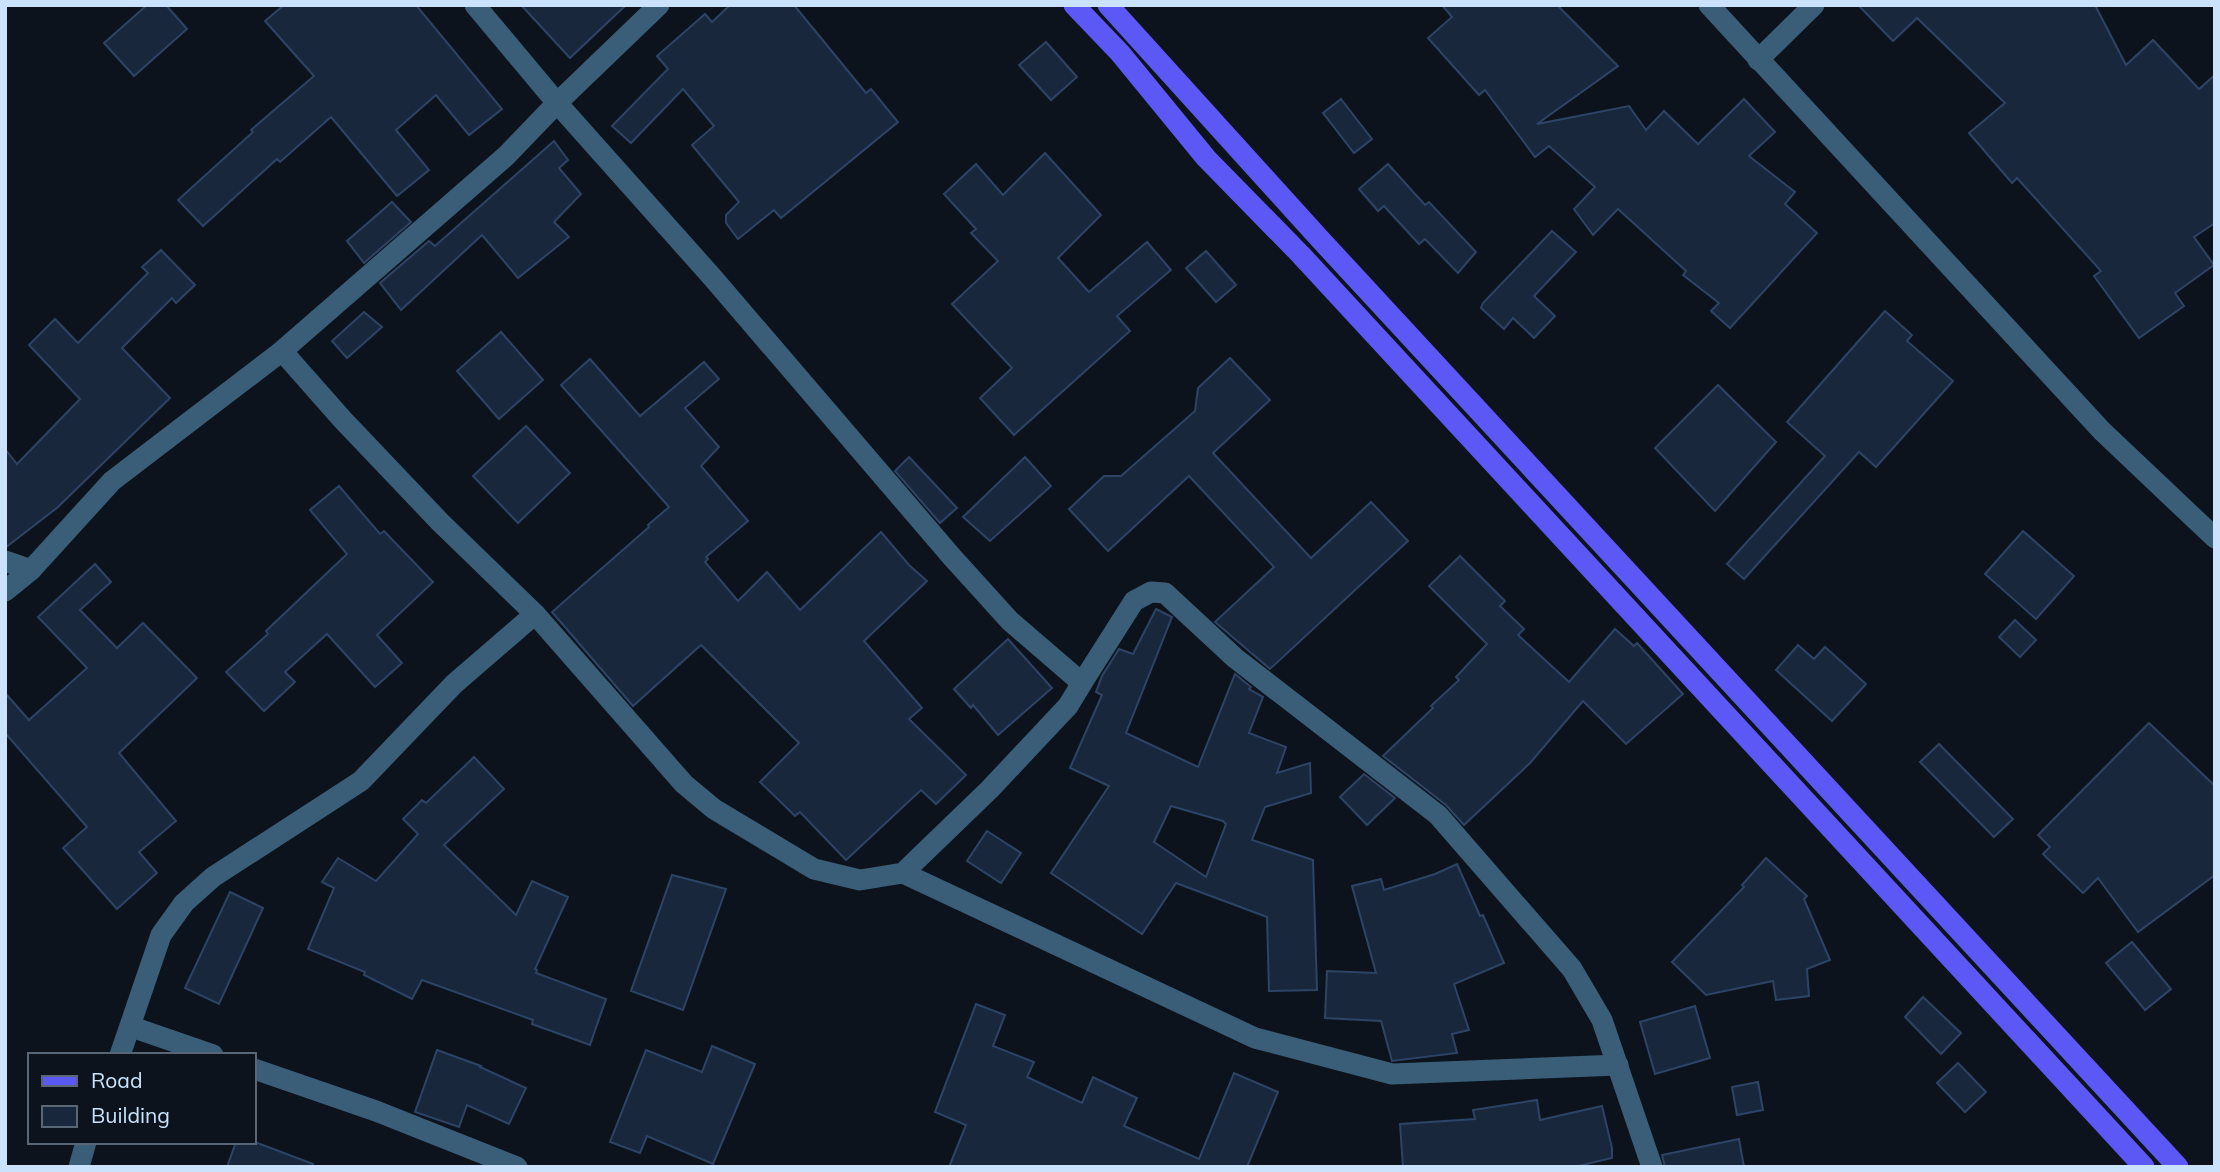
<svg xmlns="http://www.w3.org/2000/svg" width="2220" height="1172" viewBox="0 0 2220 1172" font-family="Mulish,sans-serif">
	<rect width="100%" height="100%" fill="#0c131c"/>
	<g fill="#19273c" stroke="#2d4466" stroke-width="2" fill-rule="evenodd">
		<path d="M147 5H166L187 29 134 76 104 43Z"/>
		<path d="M284 5H416L502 109 469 135 436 95 396 130 429 170 397 196 331 117 280 162 277 159 203 226 178 200 253 132 251 130 314 76 265 21Z"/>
		<path d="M521 5H626L570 58Z"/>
		<path d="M730 5H794L866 93 871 89 898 122 781 218 774 210 738 239 726 223V215L739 202 692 145 714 126 683 89 631 143 612 126 668 69 657 56 705 14 712 22Z"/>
		<path d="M1442 5H1557L1618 66 1537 124 1629 106 1646 130 1664 111 1698 144 1744 99 1775 132 1749 156 1795 192 1785 204 1817 233 1730 328 1711 311 1719 303 1683 275 1686 271 1618 209 1593 235 1574 209 1595 187 1549 146 1535 157 1485 90 1479 95 1428 38 1452 17Z"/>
		<path d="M1858 5H2095L2126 65 2153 40 2199 89 2215 75V223L2194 237 2214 265 2175 293 2184 306 2139 338 2094 276 2101 271 2017 178 2012 183 1969 133 2005 103 1917 18 1893 41Z"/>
		<path d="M1046 42 1077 77 1051 100 1019 65Z"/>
		<path d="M1341 99 1372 139 1354 153 1323 113Z"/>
		<path d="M554 141 568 160 559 168 581 194 554 222 569 237 518 278 482 235 401 310 380 283 429 241 435 246Z"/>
		<path d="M1045 153 1101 215 1058 258 1089 292 1147 242 1171 270 1117 316 1130 331 1014 435 980 398 1012 368 952 304 998 261 971 233 976 229 944 194 976 164 1003 195Z"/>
		<path d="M1388 164 1425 205 1429 202 1476 252 1458 273 1425 239 1419 244 1384 206 1378 211 1359 189Z"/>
		<path d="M392 202 411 222 364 263 347 241Z"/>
		<path d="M1552 231 1576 252 1534 296 1555 316 1534 338 1513 318 1504 329 1481 308 1483 303Z"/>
		<path d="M161 250 195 285 176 303 172 298 122 348 170 398 58 507 5 548V449L17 464 80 399 29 345 55 319 78 343 148 273 142 267Z"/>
		<path d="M1206 251 1236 285 1216 302 1186 268Z"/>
		<path d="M1885 311 1912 335 1907 341 1953 381 1876 467 1859 452 1744 579 1727 564 1825 456 1787 422Z"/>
		<path d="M364 312 382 327 347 358 332 341Z"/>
		<path d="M501 332 543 380 499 419 457 371Z"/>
		<path d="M1230 358 1270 400 1213 453 1311 558 1371 502 1408 541 1270 669 1215 622 1274 567 1189 476 1108 551 1069 509 1104 476H1121L1195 411 1198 388Z"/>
		<path d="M590 359 640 416 704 362 719 379 685 408 719 447 701 466 748 521 706 557 708 559 705 562 738 601 767 572 800 610 881 532 909 565 927 581 864 641 922 708 909 719 966 775 936 804 921 790 846 860 800 812 795 816 760 782 799 743 701 645 633 706 552 612 649 527 648 525 669 507 561 385Z"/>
		<path d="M1718 385 1776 442 1715 511 1655 448Z"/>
		<path d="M526 426 570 473 518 523 473 476Z"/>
		<path d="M909 457 957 508 940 523 895 471Z"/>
		<path d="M1025 457 1051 486 990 541 963 517Z"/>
		<path d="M339 486 380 534 384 531 433 582 377 635 402 663 375 687 327 634 285 672 295 682 264 711 226 672 268 634 266 631 347 554 310 510Z"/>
		<path d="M2023 531 2074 576 2036 619 1985 574Z"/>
		<path d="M1460 556 1505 601 1500 606 1524 629 1518 635 1569 682 1615 629 1634 646 1637 643 1683 694 1626 744 1583 701 1530 763 1464 825 1446 805 1383 756 1433 708 1431 706 1459 680 1456 677 1487 644 1429 586Z"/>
		<path d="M95 564 111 582 80 610 117 648 143 623 197 678 119 753 176 821 139 852 157 873 117 909 63 848 87 827 5 733V693L29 720 87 668 38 617Z"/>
		<path d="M1156 609 1172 617 1126 733 1198 767 1235 674 1251 687 1249 689 1263 697 1249 733 1286 747 1277 773 1310 763 1311 793 1265 807 1252 840 1313 860 1317 990 1269 991 1267 917 1176 883 1142 934 1051 873 1109 786 1070 768 1102 695 1096 692 1102 676 1119 649 1133 654ZM1171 806 1223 821 1226 824 1206 877 1154 842Z"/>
		<path d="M2015 620 2036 640 2020 657 1999 637Z"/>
		<path d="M1008 639 1052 688 998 735 973 705 971 708 954 689Z"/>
		<path d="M1798 645 1814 659 1825 647 1866 684 1832 721 1776 670Z"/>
		<path d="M2149 723 2215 786V875L2138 932 2098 878 2083 893 2043 854 2050 847 2038 835Z"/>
		<path d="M1939 744 2013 819 1994 837 1920 762Z"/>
		<path d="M474 757 504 789 444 845 516 915 532 881 568 897 535 969 537 970 536 973 606 999 590 1045 532 1024 533 1020 422 980 412 999 364 975 365 972 308 949 334 888 322 882 338 858 376 881 418 834 403 819 422 800 426 803Z"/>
		<path d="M1364 774 1395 798 1367 825 1340 797Z"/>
		<path d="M987 831 1021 853 1001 883 967 861Z"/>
		<path d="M1766 858 1807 896 1804 899 1830 960 1807 969 1809 996 1776 1000 1773 981 1706 995 1672 962 1744 887 1742 885Z"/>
		<path d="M1457 864 1480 916 1483 915 1504 963 1454 984 1469 1030 1452 1034 1457 1053 1392 1061 1381 1021 1325 1018 1327 971 1376 973 1352 886 1381 879 1384 890 1435 874Z"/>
		<path d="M672 875 726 889 683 1010 631 991Z"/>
		<path d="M230 892 263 908 219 1004 185 988Z"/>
		<path d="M2132 942 2171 989 2145 1010 2106 963Z"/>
		<path d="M1923 997 1961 1033 1941 1054 1905 1017Z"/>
		<path d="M976 1004 1005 1015 993 1046 1034 1062 1027 1077 1082 1103 1093 1077 1137 1098 1124 1126 1199 1159 1234 1073 1278 1092 1247 1167H949L966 1125 935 1112Z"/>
		<path d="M1695 1006 1710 1058 1655 1074 1640 1022Z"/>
		<path d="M712 1046 755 1064 713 1164 647 1136 640 1153 610 1142 646 1050 702 1072Z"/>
		<path d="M437 1050 481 1066 480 1067 526 1088 509 1124 467 1105 459 1127 415 1112Z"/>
		<path d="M1958 1063 1986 1092 1965 1112 1937 1083Z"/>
		<path d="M1758 1082 1763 1110 1737 1115 1732 1087Z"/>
		<path d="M1537 1100 1540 1120 1602 1106 1612 1148V1158L1574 1167H1403L1400 1124 1475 1119 1473 1110Z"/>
		<path d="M1739 1139 1744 1167H1665L1662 1155Z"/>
		<path d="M236 1142H255L313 1164V1167H227Z"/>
	</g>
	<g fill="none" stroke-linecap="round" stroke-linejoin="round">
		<g stroke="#3a5d78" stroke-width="21">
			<path d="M475 5 557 103 713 278 952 557 1010 621 1082 683 1134 601 1151 592 1165 593 1235 658 1438 815 1572 969 1602 1020 1652 1167"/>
			<path d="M1709 5 2102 431 2215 538"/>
			<path d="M1758 60 1814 5"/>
			<path d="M282 351 342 419 440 522 535 614 684 784 714 809 814 869 860 880 903 873 990 789 1068 706 1082 683"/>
			<path d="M5 561 31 570"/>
			<path d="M5 591 31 570 112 481 282 351 506 156 557 103 659 5"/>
			<path d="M903 873 1255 1038 1392 1074 1618 1065"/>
			<path d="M132 1027 213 1055"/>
			<path d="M120 1055 161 935 184 903 213 877 361 781 454 684 535 614"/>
			<path d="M254 1069 376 1111 517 1167"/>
			<path d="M79 1167 86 1142"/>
		</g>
		<g stroke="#5b58f5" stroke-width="21">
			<path d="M1074 5 1120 53 1206 158 1301 255 2144 1167"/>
			<path d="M1108 5 1319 238 2178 1167"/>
		</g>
	</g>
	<rect width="2220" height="1172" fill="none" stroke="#cae2fc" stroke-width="14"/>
	<rect x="28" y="1053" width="228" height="91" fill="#0c131c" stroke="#586676" stroke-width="2"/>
	<rect x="42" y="1076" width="35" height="10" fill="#5b58f5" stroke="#586676" stroke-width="2"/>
	<text x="91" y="1088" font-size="21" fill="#cae2fc">Road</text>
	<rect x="42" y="1106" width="35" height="21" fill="#19273c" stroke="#586676" stroke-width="2"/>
	<text x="91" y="1123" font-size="21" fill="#cae2fc">Building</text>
</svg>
